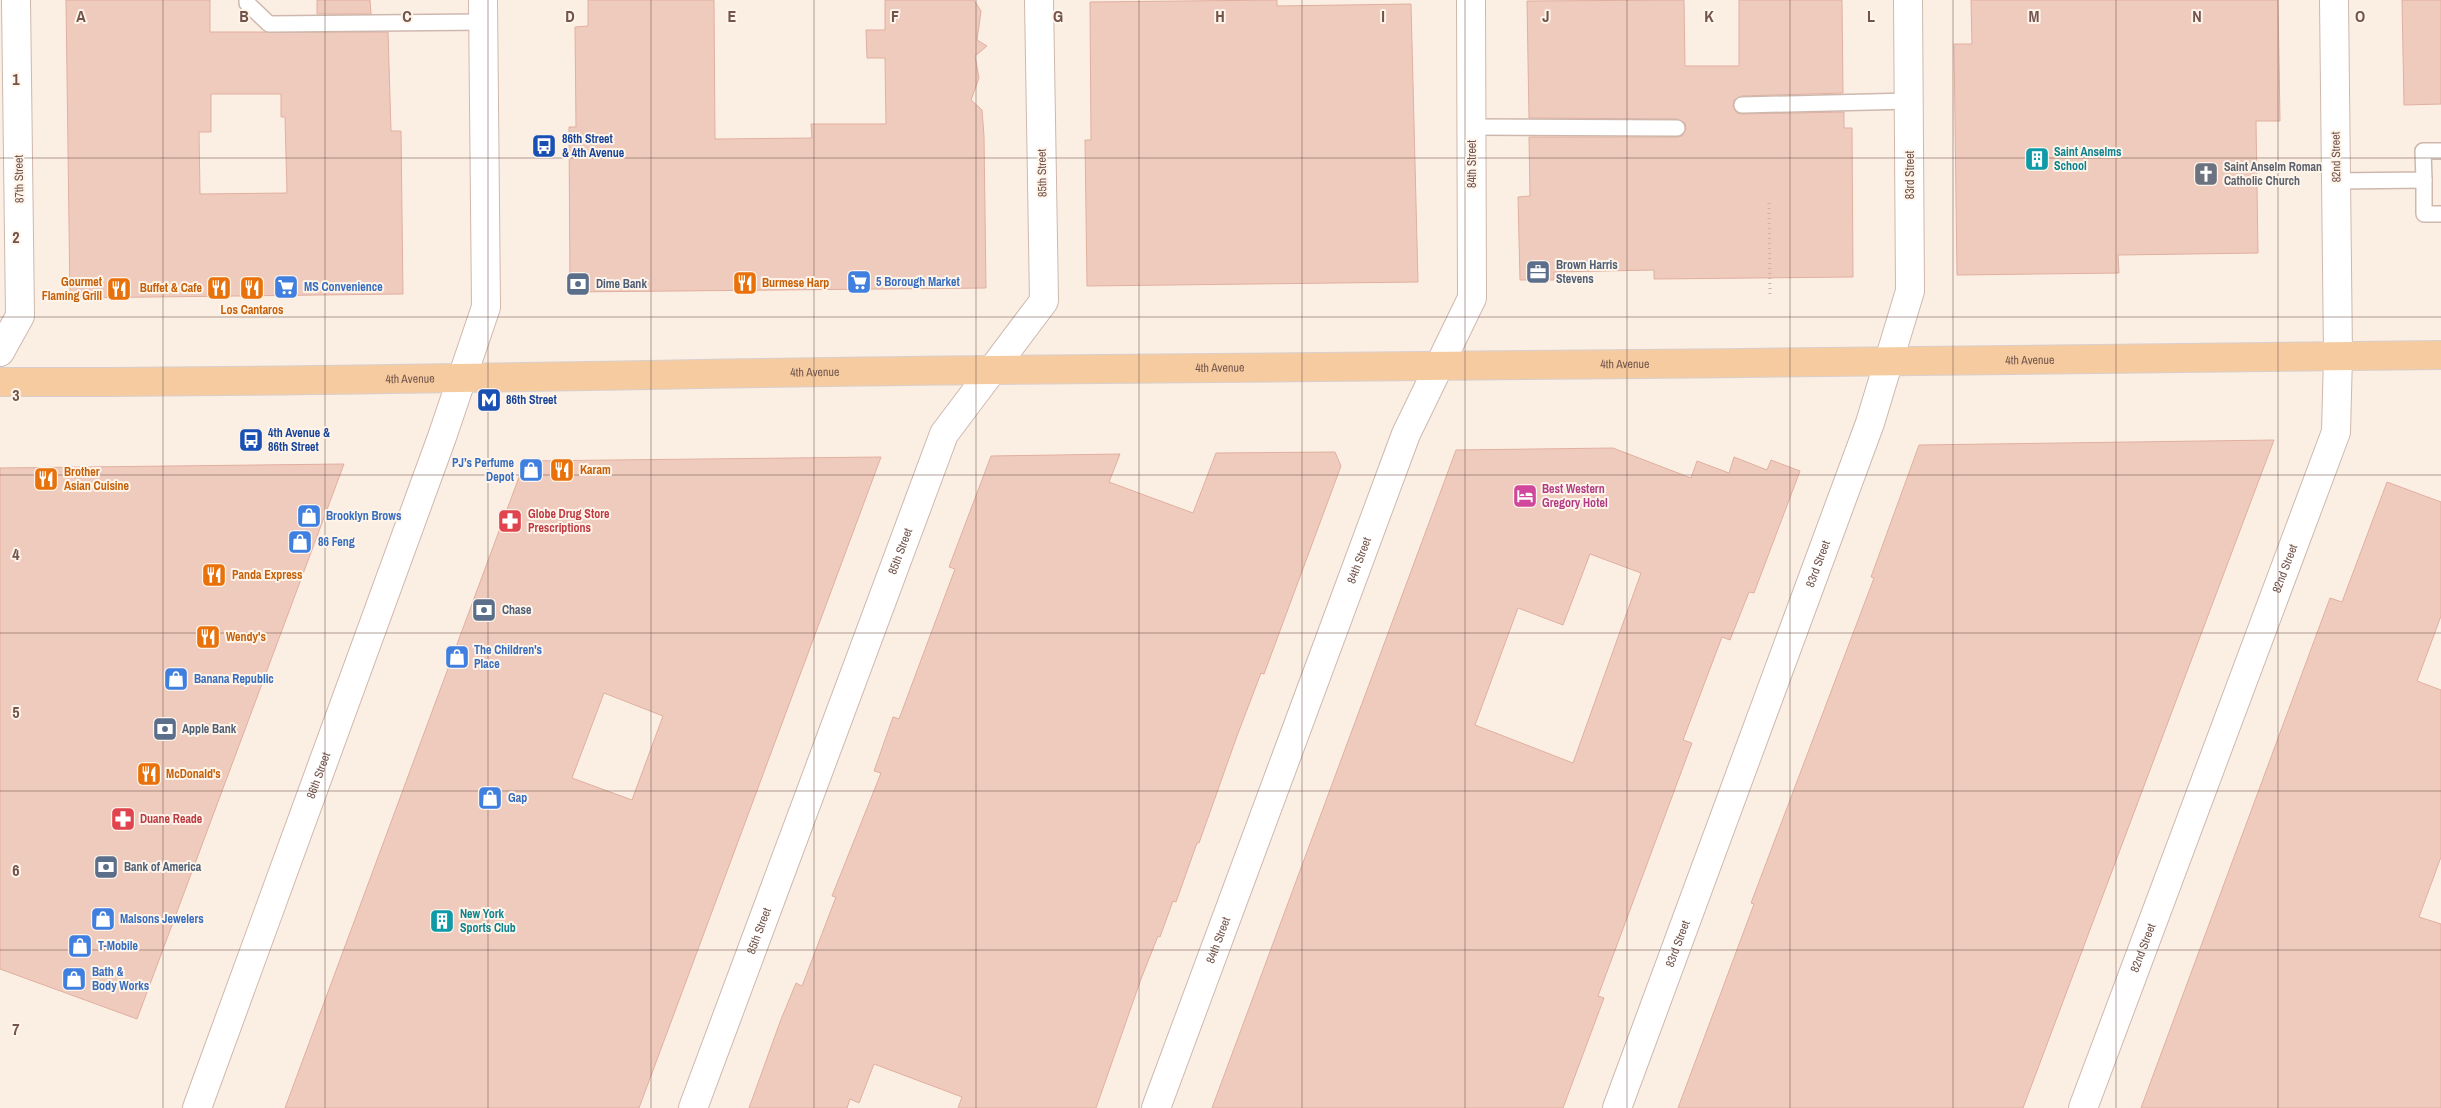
<svg xmlns="http://www.w3.org/2000/svg" width="2441" height="1108" viewBox="0 0 2441 1108" font-family="'Archivo Narrow',sans-serif">
	<rect width="100%" height="100%" fill="#fbefe4"/>
	<g fill="#efcbbd" stroke="#e1af9f" fill-rule="evenodd">
		<path d="M66 0H210V32H388L391 131H401L403 294 70 298ZM211 94H281V117H285L287 193 200 194 199 132H211Z"/>
		<path d="M317 0H370L371 14H317Z"/>
		<path d="M588 0H714L715 139 812 138 811 124H886L885 58H867L866 30H885V0H974L981 11 977 40 987 46 975 56 979 78 971 100 982 110 984 136 986 288 570 292 569 127H576L575 27 588 26Z"/>
		<path d="M1277 0V6L1411 4 1418 282 1087 286 1085 140H1091L1090 2Z"/>
		<path d="M1684 0 1685 66H1739V0H1842L1843 93 1742 96 1734 100 1733 106 1737 113 1742 114 1844 112V128H1852L1853 277 1654 279V270L1554 272V280H1520L1518 197 1530 196 1529 137H1677L1682 136 1686 129 1685 123 1677 119 1529 118 1527 1Z"/>
		<path d="M1971 0H2278L2280 121H2256L2258 253 2118 255 2119 273 1957 275 1954 44H1972Z"/>
		<path d="M2402 0H2441V104L2404 105Z"/>
		<path d="M2274 440 2023 1108H1678L1754 904 1751 903 1874 578 1871 577 1919 445Z"/>
		<path d="M1613 448 1691 478 1697 461 1729 473 1734 457 1767 470 1771 460 1800 471 1754 593 1749 592 1730 640 1722 637 1683 740 1692 743 1598 996 1604 998 1563 1108H1212L1456 450ZM1590 554 1641 573 1573 763 1475 725 1518 608 1563 625Z"/>
		<path d="M1335 452 1341 466 1264 674 1261 673 1237 736 1199 843H1197L1176 902 1173 901 1160 937 1158 936 1141 979 1096 1108H958L962 1097 874 1064 859 1103 850 1099 847 1108H749L780 1022 796 983 802 986 836 897 832 896 881 773 874 771 893 717 899 719 955 569 949 567 991 456 1120 454 1109 482 1193 513 1216 453Z"/>
		<path d="M881 457 639 1108H285L525 461ZM604 693 663 716 632 800 572 778Z"/>
		<path d="M344 464 137 1019 0 969V468Z"/>
		<path d="M2387 482 2441 502V616L2417 681 2441 690V857L2419 917 2441 924V1108H2141L2330 598 2342 602Z"/>
	</g>
	<g fill="none" stroke-linecap="round" stroke-linejoin="round">
		<defs>
			<g id="service">
				<path d="M247 0V3L269 24 483 22"/>
				<path d="M1742 105 1910 101"/>
				<path d="M1473 127 1677 128"/>
				<path d="M2424 180V214H2441"/>
				<path d="M2336 181 2424 180 2423 151H2441"/>
			</g>
			<g id="minor">
				<path d="M0 352 20 316 16 0"/>
				<path id="s1" d="M693 1108 944 434 1044 301 1039 0"/>
				<path id="s2" d="M1156 1108 1406 434 1472 298 1471 0"/>
				<path id="s3" d="M1617 1108 1870 423 1910 291 1908 0"/>
				<path id="s4" d="M2083 1108 2336 432 2338 356 2334 0"/>
			</g>
			<g id="secondary">
				<path id="s5" d="M197 1108 442 437 486 307 483 0"/>
			</g>
			<g id="primary">
				<path id="s6" d="M0 382C331 383 662 373 994 370 1476 365 1959 362 2441 355"/>
			</g>
		</defs>
		<use href="#service" stroke="#ceb8ae" stroke-width="18"/>
		<use href="#minor" stroke="#ceb8ae" stroke-width="30"/>
		<use href="#secondary" stroke="#d1b7ac" stroke-width="30"/>
		<use href="#primary" stroke="#d8cfcd" stroke-width="30"/>
		<path stroke="#d4aea1" stroke-width="3" stroke-dasharray="1 4" stroke-linecap="butt" d="M1769 203 1770 295"/>
		<use href="#service" stroke="#fff" stroke-width="15"/>
		<use href="#minor" stroke="#fff" stroke-width="28"/>
		<use href="#secondary" stroke="#fff" stroke-width="28"/>
		<use href="#primary" stroke="#f6cba0" stroke-width="28"/>
	</g>
	<path fill="none" stroke="#72544b" stroke-width="1" stroke-opacity="0.55" d="M163 0V1108M325 0V1108M488 0V1108M651 0V1108M814 0V1108M976 0V1108M1139 0V1108M1302 0V1108M1465 0V1108M1627 0V1108M1790 0V1108M1953 0V1108M2116 0V1108M2278 0V1108M0 158H2441M0 317H2441M0 475H2441M0 633H2441M0 791H2441M0 950H2441"/>
	<defs>
		<symbol id="bus-square" viewBox="-11 -11 22 22"><rect x="-9" y="-9" width="18" height="18" rx="4" fill="#1a4fb4" stroke="#fef4ea"/><path d="M-5-6H5V4H4V6H2V4H-2V6H-4V4H-5ZM-3.5-4V0h7V-4ZM-3.5 1.2v1.5H-2V1.2ZM2 1.2v1.5H3.5V1.2Z" fill="#fff"/></symbol>
		<symbol id="building-square" viewBox="-11 -11 22 22"><rect x="-9" y="-9" width="18" height="18" rx="4" fill="#0f9aa8" stroke="#fef4ea"/><path d="M-4-6H4V6H1V3H-1V6H-4ZM-2.5-4.3h1.7v1.8h-1.7ZM.8-4.3h1.7v1.8H.8ZM-2.5-1h1.7V.8h-1.7ZM.8-1h1.7V.8H.8Z" fill="#fff"/></symbol>
		<symbol id="church-square" viewBox="-11 -11 22 22"><rect x="-9" y="-9" width="18" height="18" rx="4" fill="#6b7280" stroke="#fef4ea"/><path d="M-1.2-6h2.4v3.5h3.3v2.4h-3.3V6h-2.4V-.1h-3.3v-2.4h3.3Z" fill="#fff"/></symbol>
		<symbol id="office-square" viewBox="-11 -11 22 22"><rect x="-9" y="-9" width="18" height="18" rx="4" fill="#5c6f8a" stroke="#fef4ea"/><path d="M-6-3h4V-5.5h4V-3h4V5H-6ZM-1-4.5V-3h2v-1.5ZM-6 0V1H6V0Z" fill="#fff"/></symbol>
		<symbol id="supermarket-square" viewBox="-11 -11 22 22"><rect x="-9" y="-9" width="18" height="18" rx="4" fill="#3f7fe0" stroke="#fef4ea"/><path d="M-6-5.5h2.5l.6 2H6L4.5 2H-2.5L-4.4-4H-6ZM-1.5 3.2a1.3 1.3 0 1 0 .1 0ZM3 3.2a1.3 1.3 0 1 0 .1 0Z" fill="#fff"/></symbol>
		<symbol id="restaurant-square" viewBox="-11 -11 22 22"><rect x="-9" y="-9" width="18" height="18" rx="4" fill="#e8710a" stroke="#fef4ea"/><path d="M-5-6h1v4h1v-4h1v4h1v-4h1v5L-1.5 .5V6h-2V.5L-5-1ZM5-6V6H3V1.5H1.5Q1.5-4 5-6Z" fill="#fff"/></symbol>
		<symbol id="bank-square" viewBox="-11 -11 22 22"><rect x="-9" y="-9" width="18" height="18" rx="4" fill="#5c6f8a" stroke="#fef4ea"/><path d="M-6-4H6V4H-6ZM0-2.3a2.3 2.3 0 1 0 0 4.6a2.3 2.3 0 1 0 0-4.6Z" fill="#fff"/></symbol>
		<symbol id="metro-square" viewBox="-11 -11 22 22"><rect x="-9" y="-9" width="18" height="18" rx="4" fill="#1a4fb4" stroke="#fef4ea"/><path d="M-5.5 5V-5H-3L0 0L3-5H5.5V5H3V-.5L0 4L-3-.5V5Z" fill="#fff"/></symbol>
		<symbol id="shop-square" viewBox="-11 -11 22 22"><rect x="-9" y="-9" width="18" height="18" rx="4" fill="#3f7fe0" stroke="#fef4ea"/><path d="M-5-2.5h2.3a2.7 3.5 0 0 1 5.4 0H5L5.5 6h-11ZM-1.5-2.5h3a1.5 2.3 0 0 0-3 0Z" fill="#fff"/></symbol>
		<symbol id="hotel-square" viewBox="-11 -11 22 22"><rect x="-9" y="-9" width="18" height="18" rx="4" fill="#d1479c" stroke="#fef4ea"/><path d="M-6-4.5h1.5V1H6V5H4.5V3h-9V5H-6ZM-4 0a1.8 1.8 0 1 1 3.6 0ZM.5 0V-2.5h3Q6-2.5 6 0Z" fill="#fff"/></symbol>
		<symbol id="pharmacy-square" viewBox="-11 -11 22 22"><rect x="-9" y="-9" width="18" height="18" rx="4" fill="#e0444e" stroke="#fef4ea"/><path d="M-2-6h4v4h4v4h-4v4h-4v-4h-4v-4h4Z" fill="#fff"/></symbol>
	</defs>
	<g fill-rule="evenodd">
		<use href="#bus-square" x="530" y="132" width="28" height="28"/>
		<use href="#building-square" x="2023" y="145" width="28" height="28"/>
		<use href="#church-square" x="2192" y="160" width="28" height="28"/>
		<use href="#office-square" x="1524" y="258" width="28" height="28"/>
		<use href="#supermarket-square" x="845" y="268" width="28" height="28"/>
		<use href="#restaurant-square" x="731" y="269" width="28" height="28"/>
		<use href="#bank-square" x="564" y="270" width="28" height="28"/>
		<use href="#supermarket-square" x="272" y="273" width="28" height="28"/>
		<use href="#restaurant-square" x="205" y="274" width="28" height="28"/>
		<use href="#restaurant-square" x="238" y="274" width="28" height="28"/>
		<use href="#restaurant-square" x="105" y="275" width="28" height="28"/>
		<use href="#metro-square" x="475" y="386" width="28" height="28"/>
		<use href="#bus-square" x="237" y="426" width="28" height="28"/>
		<use href="#shop-square" x="517" y="456" width="28" height="28"/>
		<use href="#restaurant-square" x="548" y="456" width="28" height="28"/>
		<use href="#restaurant-square" x="32" y="465" width="28" height="28"/>
		<use href="#hotel-square" x="1511" y="482" width="28" height="28"/>
		<use href="#shop-square" x="295" y="502" width="28" height="28"/>
		<use href="#pharmacy-square" x="496" y="507" width="28" height="28"/>
		<use href="#shop-square" x="286" y="528" width="28" height="28"/>
		<use href="#restaurant-square" x="200" y="561" width="28" height="28"/>
		<use href="#bank-square" x="470" y="596" width="28" height="28"/>
		<use href="#restaurant-square" x="194" y="623" width="28" height="28"/>
		<use href="#shop-square" x="443" y="643" width="28" height="28"/>
		<use href="#shop-square" x="162" y="665" width="28" height="28"/>
		<use href="#bank-square" x="151" y="715" width="28" height="28"/>
		<use href="#restaurant-square" x="135" y="760" width="28" height="28"/>
		<use href="#shop-square" x="476" y="784" width="28" height="28"/>
		<use href="#pharmacy-square" x="109" y="805" width="28" height="28"/>
		<use href="#bank-square" x="92" y="853" width="28" height="28"/>
		<use href="#shop-square" x="89" y="905" width="28" height="28"/>
		<use href="#building-square" x="428" y="907" width="28" height="28"/>
		<use href="#shop-square" x="66" y="932" width="28" height="28"/>
		<use href="#shop-square" x="60" y="965" width="28" height="28"/>
	</g>
	<g text-anchor="middle" stroke-width="4" stroke-linejoin="round" paint-order="stroke">
		<g font-size="12" font-weight="bold" fill="#164399" stroke="#fef4ea" text-anchor="start">
			<text x="562" y="143">86th Street<tspan x="562" dy="14">&amp; 4th Avenue</tspan></text>
			<text x="506" y="404">86th Street</text>
			<text x="268" y="437">4th Avenue &amp;<tspan x="268" dy="14">86th Street</tspan></text>
		</g>
		<g font-size="12" font-weight="bold" fill="#0d838f" stroke="#fef4ea" text-anchor="start">
			<text x="2054" y="156">Saint Anselms<tspan x="2054" dy="14">School</tspan></text>
			<text x="460" y="918">New York<tspan x="460" dy="14">Sports Club</tspan></text>
		</g>
		<g font-size="12" fill="#72544b" stroke="#fef4ea">
			<text transform="translate(2336 157) rotate(-91)" y="4">82nd Street</text>
			<text transform="translate(1472 164) rotate(-90)" y="4">84th Street</text>
			<text transform="translate(1042 173) rotate(-91)" y="4">85th Street</text>
			<text transform="translate(1910 175) rotate(-90)" y="4">83rd Street</text>
			<text transform="translate(19 179) rotate(-91)" y="4">87th Street</text>
			<text dy="4" stroke="none"><textPath href="#s6" startOffset="2030">4th Avenue</textPath></text>
			<text dy="4" stroke="none"><textPath href="#s6" startOffset="1625">4th Avenue</textPath></text>
			<text dy="4" stroke="none"><textPath href="#s6" startOffset="1220">4th Avenue</textPath></text>
			<text dy="4" stroke="none"><textPath href="#s6" startOffset="815">4th Avenue</textPath></text>
			<text dy="4" stroke="none"><textPath href="#s6" startOffset="410">4th Avenue</textPath></text>
			<text dy="4" stroke="none"><textPath href="#s1" startOffset="594">85th Street</textPath></text>
			<text dy="4" stroke="none"><textPath href="#s2" startOffset="584">84th Street</textPath></text>
			<text dy="4" stroke="none"><textPath href="#s3" startOffset="580">83rd Street</textPath></text>
			<text dy="4" stroke="none"><textPath href="#s4" startOffset="576">82nd Street</textPath></text>
			<text dy="4" stroke="none"><textPath href="#s5" startOffset="354">86th Street</textPath></text>
			<text dy="4" stroke="none"><textPath href="#s1" startOffset="189">85th Street</textPath></text>
			<text dy="4" stroke="none"><textPath href="#s2" startOffset="179">84th Street</textPath></text>
			<text dy="4" stroke="none"><textPath href="#s3" startOffset="175">83rd Street</textPath></text>
			<text dy="4" stroke="none"><textPath href="#s4" startOffset="171">82nd Street</textPath></text>
		</g>
		<g font-size="12" font-weight="bold" fill="#5b616d" stroke="#fef4ea" text-anchor="start">
			<text x="2224" y="171">Saint Anselm Roman<tspan x="2224" dy="14">Catholic Church</tspan></text>
		</g>
		<g font-size="12" font-weight="bold" fill="#4e5e75" stroke="#fef4ea" text-anchor="start">
			<text x="1556" y="269">Brown Harris<tspan x="1556" dy="14">Stevens</tspan></text>
			<text x="596" y="288">Dime Bank</text>
			<text x="502" y="614">Chase</text>
			<text x="182" y="733">Apple Bank</text>
			<text x="124" y="871">Bank of America</text>
		</g>
		<g font-size="12" font-weight="bold" fill="#c56008" stroke="#fef4ea" text-anchor="start">
			<text x="102" y="286" text-anchor="end">Gourmet<tspan x="102" dy="14">Flaming Grill</tspan></text>
			<text x="762" y="287">Burmese Harp</text>
			<text x="202" y="292" text-anchor="end">Buffet &amp; Cafe</text>
			<text x="252" y="314" text-anchor="middle">Los Cantaros</text>
			<text x="580" y="474">Karam</text>
			<text x="64" y="476">Brother<tspan x="64" dy="14">Asian Cuisine</tspan></text>
			<text x="232" y="579">Panda Express</text>
			<text x="226" y="641">Wendy's</text>
			<text x="166" y="778">McDonald's</text>
		</g>
		<g font-size="12" font-weight="bold" fill="#366cbe" stroke="#fef4ea" text-anchor="start">
			<text x="876" y="286">5 Borough Market</text>
			<text x="304" y="291">MS Convenience</text>
			<text x="514" y="467" text-anchor="end">PJ’s Perfume<tspan x="514" dy="14">Depot</tspan></text>
			<text x="326" y="520">Brooklyn Brows</text>
			<text x="318" y="546">86 Feng</text>
			<text x="474" y="654">The Children's<tspan x="474" dy="14">Place</tspan></text>
			<text x="194" y="683">Banana Republic</text>
			<text x="508" y="802">Gap</text>
			<text x="120" y="923">Malsons Jewelers</text>
			<text x="98" y="950">T-Mobile</text>
			<text x="92" y="976">Bath &amp;<tspan x="92" dy="14">Body Works</tspan></text>
		</g>
		<g font-size="12" font-weight="bold" fill="#b23c85" stroke="#fef4ea" text-anchor="start">
			<text x="1542" y="493">Best Western<tspan x="1542" dy="14">Gregory Hotel</tspan></text>
		</g>
		<g font-size="12" font-weight="bold" fill="#be3a42" stroke="#fef4ea" text-anchor="start">
			<text x="528" y="518">Globe Drug Store<tspan x="528" dy="14">Prescriptions</tspan></text>
			<text x="140" y="823">Duane Reade</text>
		</g>
	</g>
	<g font-size="16" text-anchor="middle" font-weight="bold" fill="#72544b" stroke="#fef4ea" stroke-width="4" stroke-linejoin="round" paint-order="stroke">
		<text x="81" y="22">A</text>
		<text x="244" y="22">B</text>
		<text x="407" y="22">C</text>
		<text x="570" y="22">D</text>
		<text x="732" y="22">E</text>
		<text x="895" y="22">F</text>
		<text x="1058" y="22">G</text>
		<text x="1220" y="22">H</text>
		<text x="1383" y="22">I</text>
		<text x="1546" y="22">J</text>
		<text x="1709" y="22">K</text>
		<text x="1871" y="22">L</text>
		<text x="2034" y="22">M</text>
		<text x="2197" y="22">N</text>
		<text x="2360" y="22">O</text>
		<text x="16" y="85">1</text>
		<text x="16" y="243">2</text>
		<text x="16" y="401">3</text>
		<text x="16" y="560">4</text>
		<text x="16" y="718">5</text>
		<text x="16" y="876">6</text>
		<text x="16" y="1035">7</text>
	</g>
</svg>
